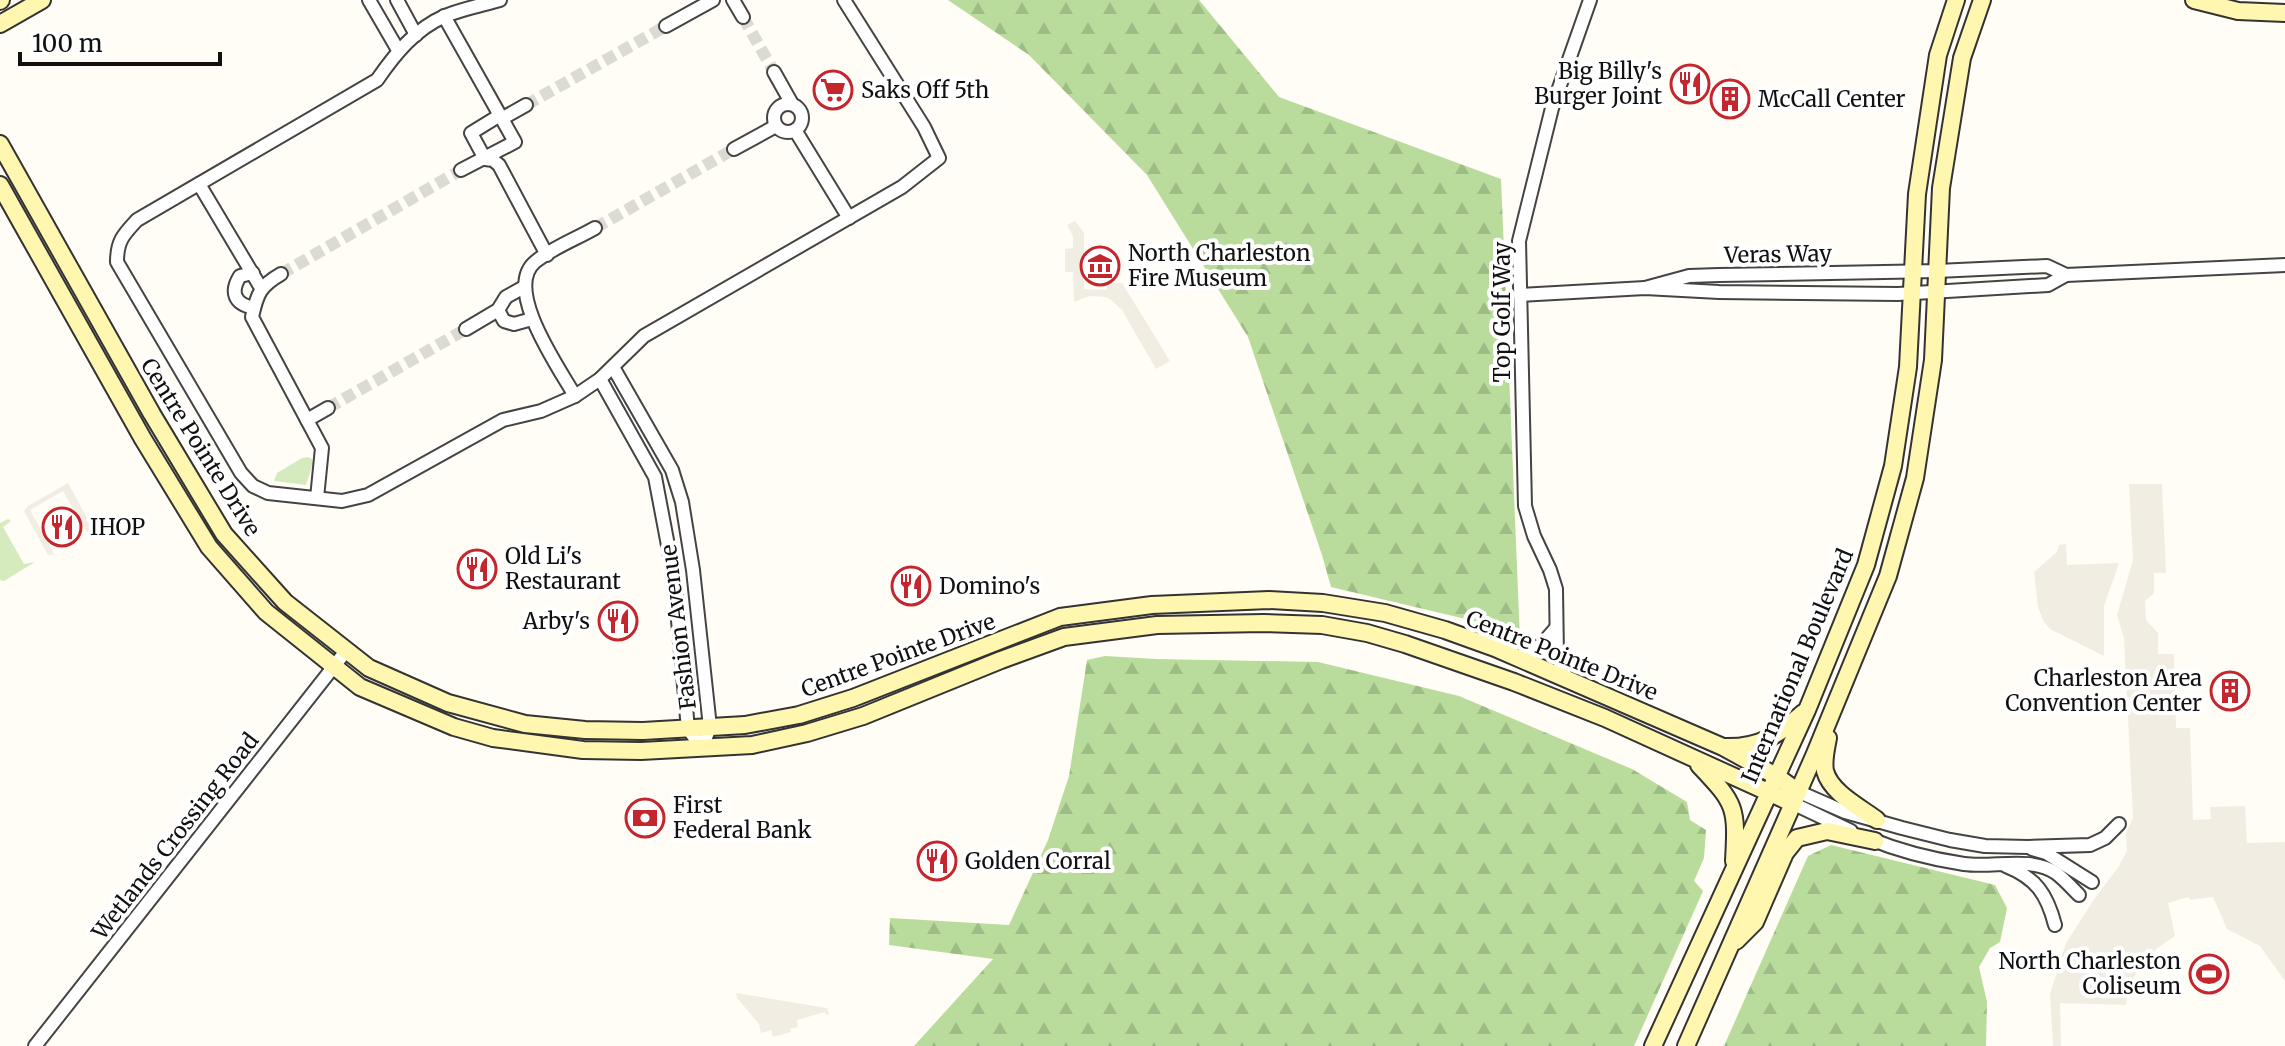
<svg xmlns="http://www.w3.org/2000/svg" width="2285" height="1046" viewBox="0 0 2285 1046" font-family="Merriweather,serif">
	<defs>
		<pattern id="forest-firs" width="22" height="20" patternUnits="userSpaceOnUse" patternTransform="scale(2)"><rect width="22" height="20" fill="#b9dc9c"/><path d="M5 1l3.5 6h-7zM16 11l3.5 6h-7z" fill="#9ebc85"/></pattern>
	</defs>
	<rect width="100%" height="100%" fill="#fffdf5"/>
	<g fill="#d5ebbd">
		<path d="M308 457 312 459 313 463 306 485 274 481 277 473 302 458Z"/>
		<path d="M8 519 11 521 3 527 24 564 35 562 4 581 0 580V523Z"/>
	</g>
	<g fill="url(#forest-firs)">
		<path d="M948 0H1199L1279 97 1501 179 1520 640 1474 621 1331 587 1322 555 1248 337 1147 175 1029 55Z"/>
		<path d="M1105 656 1156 659 1318 662 1459 696 1632 769 1687 802 1690 820 1706 830 1704 858 1694 881 1703 891 1634 1046H914L993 959 889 945 890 918 1009 925 1048 840 1069 776 1087 660Z"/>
		<path d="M1831 845 1995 885 2007 908 2000 942 1990 948 1979 967 1987 1002 1986 1046H1724L1808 856Z"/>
	</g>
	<g fill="#f1ede2">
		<path d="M1075 221 1084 233V289L1107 290V283H1122L1170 361 1156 369 1122 310 1111 300 1106 297 1089 296 1074 302 1073 272H1065V249L1073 248V236L1067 225Z"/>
		<path d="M68 483 94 531 88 534 63 491 30 510 54 554 48 555 24 511 28 506Z"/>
		<path d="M2129 484H2162L2166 573H2154V593L2145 601 2146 620 2158 633V654H2174L2176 728H2190L2193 820 2211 819 2210 807 2245 806 2247 843 2285 842V981L2260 946 2227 929 2213 897 2190 900 2188 897 2168 903 2175 936 2156 949 2140 967 2129 985 2126 1005 2060 1003 2061 1046H2053L2050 994 2066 943 2095 898 2119 866 2127 851 2126 833 2133 818 2124 638 2117 615 2133 560Z"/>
		<path d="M2066 544 2067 565 2119 563 2104 606V656L2050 629 2044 622 2038 607 2034 572 2057 552 2059 545Z"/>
		<path d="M736 993 827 1008 829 1014 826 1015 825 1012 797 1020 798 1027 790 1029 791 1032 773 1037 771 1030 761 1033 759 1024 737 998Z"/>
	</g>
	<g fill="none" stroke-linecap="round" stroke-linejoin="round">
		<g stroke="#dbdad3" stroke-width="12" stroke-dasharray="12 6" stroke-linecap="butt">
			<path d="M743 17 774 72"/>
			<path d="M526 105 666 26"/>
			<path d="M595 228 734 149"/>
			<path d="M281 274 461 170"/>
			<path d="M328 408 466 329"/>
		</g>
		<defs>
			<g id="street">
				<path d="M369 0 398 50"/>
				<path d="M397 0 416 35"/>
				<path d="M500 0C482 5 462 9 445 16 415 29 395 54 377 80L137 220C123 235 117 241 117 262L241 473 253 486 268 493 342 501 368 495 503 420 541 411 575 396 600 379 644 336 902 187 939 158 924 127 844 0"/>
				<path d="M733 0 743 17"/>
				<path d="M444 16 515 142 461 170"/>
				<path d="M666 26 713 0"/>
				<path d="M774 72 792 104"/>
				<circle cx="788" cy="118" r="14"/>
				<path d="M526 105 503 118 497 117 471 133 485 159 493 160 499 165 547 255"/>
				<path d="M795 130 849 218"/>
				<path d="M734 149 776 126"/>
				<path d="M199 184 261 288"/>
				<path d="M253 273 240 276C230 292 234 304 254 308"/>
				<path d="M281 274C260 286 257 294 252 317L322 448 317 498"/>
				<path d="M1645 288 1689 276 1719 275 1937 271 2047 266 2066 275 2285 265"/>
				<path d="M1520 295 1645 288 1719 292 1898 294 2048 285 2066 275"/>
				<path d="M498 310 504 321 514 324 532 319"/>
				<path d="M466 329 498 310 506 297 524 287"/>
				<path d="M613 367 672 470 682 502 693 570 710 727 702 748"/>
				<path d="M600 379 655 477 674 577 688 729 702 748"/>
				<path d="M575 396C559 368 503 289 535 262 552 248 576 239 595 228"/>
				<path d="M307 420 328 408"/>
				<path d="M1521 659 1542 644 1556 628"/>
				<path d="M1567 679 1557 656 1556 589 1550 570 1534 536 1525 506 1519 241 1552 108 1590 0"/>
				<path d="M1797 791 1845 812 1902 828 1950 840 1985 846 2028 847 2090 845 2105 838 2119 824"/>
				<path d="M1792 803 1851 831"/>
				<path d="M1868 838C1899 851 1931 859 1964 864 1994 868 2030 856 2056 873 2064 879 2072 888 2079 895"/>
				<path d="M2032 849 2046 853 2092 882"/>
				<path d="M2006 866C2036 878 2047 894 2055 925"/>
				<path d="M35 1046 346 651"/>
			</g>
			<g id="secondary">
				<path d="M2194 0 2238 11 2285 13"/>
				<path d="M0 1 1 0"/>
				<path d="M0 24 42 0"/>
				<path d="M0 144 152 414 224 534 285 602 369 668 448 703 525 724 585 730 643 731 745 725 799 715 853 698 1060 617 1152 605 1269 600 1323 603 1385 613 1445 630 1495 648 1723 747 1776 776 1797 791"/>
				<path d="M0 185 143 439 209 547 266 612 360 687 454 727 493 738 583 750 641 751 752 745 807 733 863 716 1001 660 1064 637 1157 625 1264 623 1322 625 1367 633 1405 644 1514 682 1605 718 1792 803"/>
				<path d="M1828 738C1826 749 1823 760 1825 771 1831 793 1860 807 1877 820"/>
				<path d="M1725 747C1760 748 1778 735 1803 713"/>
				<path d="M1699 765C1736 804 1737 807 1734 861"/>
				<path d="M1736 941 1755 922 1785 853 1797 838 1827 831 1875 841"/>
				<path d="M1653 1046 1807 710 1866 565 1893 466 1908 367 1917 194 1938 55 1956 0"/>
				<path d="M1686 1046 1814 756 1888 576 1915 478 1933 360 1941 188 1962 58 1982 0"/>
			</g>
		</defs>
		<use href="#street" stroke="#444" stroke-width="16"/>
		<use href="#secondary" stroke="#333" stroke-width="20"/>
		<use href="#street" stroke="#fff" stroke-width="12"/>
		<use href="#secondary" stroke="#fff6b0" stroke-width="16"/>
	</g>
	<defs>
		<symbol id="restaurant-ring" viewBox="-11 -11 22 22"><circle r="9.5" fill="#fff" stroke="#c4262e" stroke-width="1.5"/><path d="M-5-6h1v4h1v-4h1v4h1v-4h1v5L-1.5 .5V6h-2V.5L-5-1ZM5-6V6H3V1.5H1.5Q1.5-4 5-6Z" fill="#c4262e"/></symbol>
		<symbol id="supermarket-ring" viewBox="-11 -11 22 22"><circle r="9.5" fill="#fff" stroke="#c4262e" stroke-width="1.5"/><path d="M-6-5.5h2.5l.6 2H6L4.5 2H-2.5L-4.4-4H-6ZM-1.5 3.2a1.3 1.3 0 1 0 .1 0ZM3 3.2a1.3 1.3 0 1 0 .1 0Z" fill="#c4262e"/></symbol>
		<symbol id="building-ring" viewBox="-11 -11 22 22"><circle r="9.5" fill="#fff" stroke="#c4262e" stroke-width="1.5"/><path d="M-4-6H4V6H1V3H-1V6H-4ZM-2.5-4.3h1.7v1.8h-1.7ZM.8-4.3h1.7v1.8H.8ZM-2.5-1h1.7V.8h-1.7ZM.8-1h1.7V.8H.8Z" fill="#c4262e"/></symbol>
		<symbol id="museum-ring" viewBox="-11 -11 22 22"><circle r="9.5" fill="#fff" stroke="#c4262e" stroke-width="1.5"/><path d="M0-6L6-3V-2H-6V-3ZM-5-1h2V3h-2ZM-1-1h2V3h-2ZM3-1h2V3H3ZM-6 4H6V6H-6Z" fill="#c4262e"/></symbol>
		<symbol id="bank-ring" viewBox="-11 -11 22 22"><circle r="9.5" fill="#fff" stroke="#c4262e" stroke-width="1.5"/><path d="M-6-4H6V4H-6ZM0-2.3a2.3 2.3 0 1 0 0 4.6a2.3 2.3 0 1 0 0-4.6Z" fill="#c4262e"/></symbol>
		<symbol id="stadium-ring" viewBox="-11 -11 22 22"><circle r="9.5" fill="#fff" stroke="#c4262e" stroke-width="1.5"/><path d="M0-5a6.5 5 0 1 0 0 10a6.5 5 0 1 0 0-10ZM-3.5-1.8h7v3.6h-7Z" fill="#c4262e"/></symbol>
	</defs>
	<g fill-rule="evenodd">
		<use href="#restaurant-ring" x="1668" y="62" width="44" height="44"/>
		<use href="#supermarket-ring" x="811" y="68" width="44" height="44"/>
		<use href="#building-ring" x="1708" y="77" width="44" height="44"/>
		<use href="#museum-ring" x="1078" y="244" width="44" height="44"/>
		<use href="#restaurant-ring" x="40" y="505" width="44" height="44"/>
		<use href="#restaurant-ring" x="455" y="547" width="44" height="44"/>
		<use href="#restaurant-ring" x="889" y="564" width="44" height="44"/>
		<use href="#restaurant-ring" x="596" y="599" width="44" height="44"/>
		<use href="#building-ring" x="2208" y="669" width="44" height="44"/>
		<use href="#bank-ring" x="623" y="796" width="44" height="44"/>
		<use href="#restaurant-ring" x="915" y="839" width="44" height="44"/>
		<use href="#stadium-ring" x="2187" y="952" width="44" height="44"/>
	</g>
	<g text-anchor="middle" stroke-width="8" stroke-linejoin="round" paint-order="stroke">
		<g font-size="22" fill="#111" stroke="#fff" text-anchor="start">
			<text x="1662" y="79" text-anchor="end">Big Billy's<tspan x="1662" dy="25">Burger Joint</tspan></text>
			<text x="861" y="98">Saks Off 5th</text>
			<text x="1758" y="107">McCall Center</text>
			<text x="1128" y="261">North Charleston<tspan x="1128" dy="25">Fire Museum</tspan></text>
			<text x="90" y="535">IHOP</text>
			<text x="505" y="564">Old Li's<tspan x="505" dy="25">Restaurant</tspan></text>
			<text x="939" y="594">Domino's</text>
			<text x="590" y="629" text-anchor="end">Arby's</text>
			<text x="2202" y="686" text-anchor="end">Charleston Area<tspan x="2202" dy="25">Convention Center</tspan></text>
			<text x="673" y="813">First<tspan x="673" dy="25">Federal Bank</tspan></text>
			<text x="965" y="869">Golden Corral</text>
			<text x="2181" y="969" text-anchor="end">North Charleston<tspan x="2181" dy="25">Coliseum</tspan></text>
		</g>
		<g font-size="22" fill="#111" stroke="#fff">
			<text transform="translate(1778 254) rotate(-1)" y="8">Veras Way</text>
			<text transform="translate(1502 312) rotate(-90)" y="8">Top Golf Way</text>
			<text transform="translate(201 447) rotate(58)" y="8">Centre Pointe Drive</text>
			<text transform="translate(678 627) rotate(-97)" y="8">Fashion Avenue</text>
			<text transform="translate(898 655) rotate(-20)" y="8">Centre Pointe Drive</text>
			<text transform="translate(1562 655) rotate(22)" y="8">Centre Pointe Drive</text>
			<text transform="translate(1797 666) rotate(-67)" y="8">International Boulevard</text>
			<text transform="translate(175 836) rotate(-52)" y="8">Wetlands Crossing Road</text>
		</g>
	</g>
	<path d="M20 52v12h200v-12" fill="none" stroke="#111111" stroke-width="4"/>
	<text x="32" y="52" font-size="24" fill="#111111" stroke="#ffffff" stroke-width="6" paint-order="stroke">100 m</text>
</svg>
